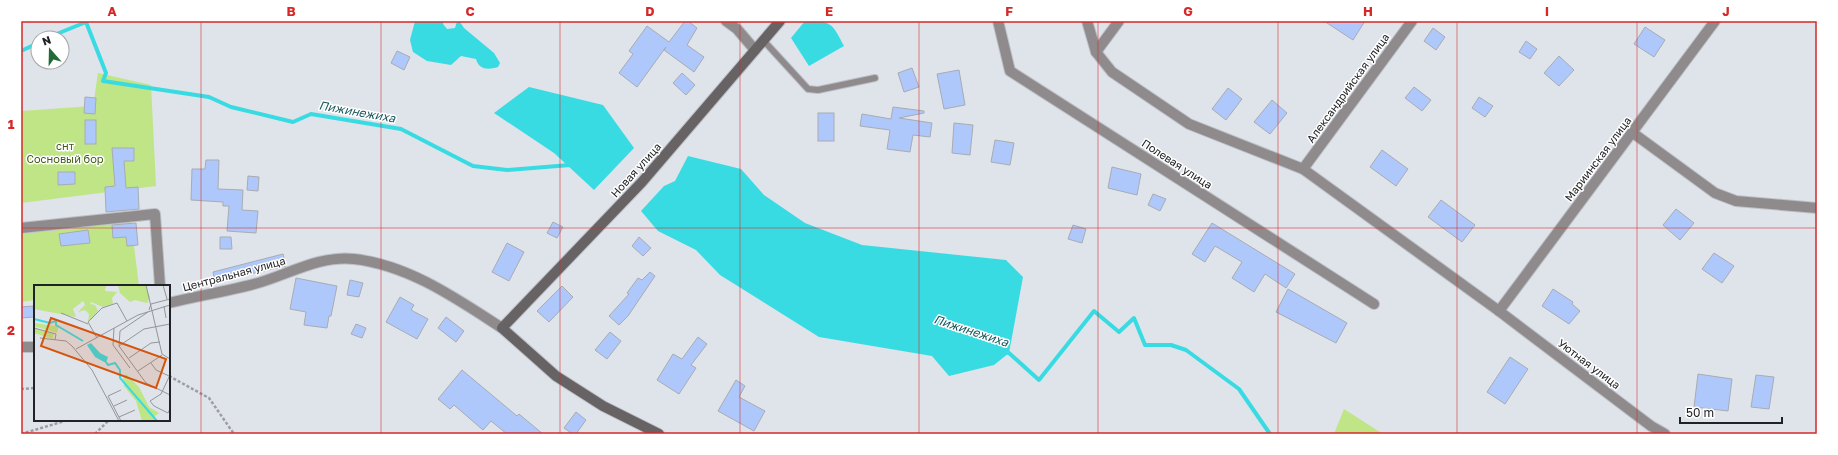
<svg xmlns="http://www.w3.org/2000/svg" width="1838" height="455" viewBox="0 0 1838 455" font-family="'Golos Text',sans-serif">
	<rect width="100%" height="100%" fill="#dfe3ea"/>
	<g fill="#bfe587">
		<path d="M98 73 151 85 156 186 21 203V111L93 106Z"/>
		<path d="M131 222 139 286H35V300L21 302V234Z"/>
		<path d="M1344 409 1383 434H1334Z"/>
	</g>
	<g fill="#39dbe3">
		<path d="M415 21H444L443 24 447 29 455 28 457 21 460 22 464 28 494 53 500 63 498 67C488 70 479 70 476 59L461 56 451 65 427 61 413 52 410 40Z"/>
		<path d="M805 21C832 21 832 23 844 46L809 66 791 38Z"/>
		<path d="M529 87 603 105 634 148 594 190 554 153 494 113Z"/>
		<path d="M688 156 741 169 764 195 805 223 862 245 1006 260 1023 277 1009 353 994 365 949 376 932 356 819 337 720 275 696 250 658 231 641 211 664 186 675 181Z"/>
	</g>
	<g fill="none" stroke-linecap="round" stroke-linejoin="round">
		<g stroke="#39dbe3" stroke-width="4">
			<path d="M47 38 86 22 106 73 103 81 209 97 231 107 293 122 311 114 401 129 473 166 507 170 570 165"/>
			<path d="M21 51 38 43"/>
			<path d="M1004 352 1009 353 1039 380 1094 311 1119 332 1134 318 1145 345H1171L1186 350 1239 389 1270 434"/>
		</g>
	</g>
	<g fill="#afc8fb" stroke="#a8abb2">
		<path d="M685 21H688L697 28 687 45 704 57 694 72 664 50 666 47 637 87 619 73 633 54 629 51 647 26 669 42Z"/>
		<path d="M1324 21H1365L1353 40Z"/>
		<path d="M1645 27 1665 40 1654 57 1634 44Z"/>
		<path d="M1433 28 1445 37 1436 50 1424 41Z"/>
		<path d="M1526 41 1537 49 1530 59 1519 52Z"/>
		<path d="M397 51 410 57 404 70 391 63Z"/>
		<path d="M1559 56 1574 70 1559 86 1544 73Z"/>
		<path d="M912 68 919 87 904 92 898 73Z"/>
		<path d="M959 70 965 105 944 109 937 74Z"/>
		<path d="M682 73 695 85 686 95 673 83Z"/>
		<path d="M1414 87 1431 100 1422 111 1405 98Z"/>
		<path d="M1228 88 1242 99 1226 120 1212 109Z"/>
		<path d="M85 97 96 98 95 114 84 113Z"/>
		<path d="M1479 97 1493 106 1485 117 1472 108Z"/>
		<path d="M1272 100 1287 113 1270 134 1254 122Z"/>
		<path d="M893 107 924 111V113L899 118 932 123 930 137 913 135 910 152 887 149 890 130 860 126 862 114 891 119Z"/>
		<rect x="818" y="113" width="16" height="28"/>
		<rect x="85" y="120" width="11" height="24"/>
		<path d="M954 123 973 125 970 155 952 153Z"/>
		<path d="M995 140 1014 143 1010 165 991 162Z"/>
		<path d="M112 148H134V161H124L126 188 138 187 139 209 106 212 105 187 115 186Z"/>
		<path d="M1382 150 1408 169 1396 186 1370 167Z"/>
		<path d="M206 160H219L218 189 243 190 242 210 258 211 256 233 227 231 229 206H223V202L191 200 192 169H205Z"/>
		<path d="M1112 167 1141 174 1137 195 1108 188Z"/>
		<path d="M58 172H75V184L58 185Z"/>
		<path d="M248 176 259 177 258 191 247 190Z"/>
		<path d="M1153 194 1166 199 1160 211 1148 205Z"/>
		<path d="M1441 200 1475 225 1462 242 1428 217Z"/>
		<path d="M1676 209 1694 223 1680 240 1663 225Z"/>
		<path d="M553 222 563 227 557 238 547 233Z"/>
		<path d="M136 223 138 245 127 246 126 237 113 238 112 225Z"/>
		<path d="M1212 223 1295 274 1286 288 1265 274 1254 292 1232 278 1242 262 1215 246 1205 262 1192 254Z"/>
		<path d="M1073 225 1086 229 1082 243 1068 239Z"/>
		<path d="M88 230 90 243 61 246 59 234Z"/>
		<path d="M220 237H231L232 249H220Z"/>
		<path d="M639 237 651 248 643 256 632 246Z"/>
		<path d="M507 243 524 252 509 281 492 272Z"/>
		<path d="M1714 253 1734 266 1722 283 1702 269Z"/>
		<path d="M283 254 286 266 215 282 213 272Z"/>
		<path d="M650 272 655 276 628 316 619 325 609 316 629 294 627 293 638 278 642 280Z"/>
		<path d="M296 278 337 286 331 316H329L327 328 304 325 306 312 290 309Z"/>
		<path d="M350 280 363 283 359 297 347 295Z"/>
		<path d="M562 286 573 297 549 322 537 311Z"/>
		<path d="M1288 289 1347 323 1336 343 1276 312Z"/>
		<path d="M1553 289 1573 302 1572 304 1580 311 1569 324 1542 306Z"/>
		<path d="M400 297 414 305 411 310 428 319 417 339 386 322Z"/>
		<path d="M33 306 34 317 21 318V307Z"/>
		<path d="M446 317 464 331 456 342 438 328Z"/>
		<path d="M356 324 366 328 362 338 351 334Z"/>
		<path d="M610 332 621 341 607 359 595 350Z"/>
		<path d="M698 337 707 344 691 365 696 368 679 394 657 380 673 354 682 359Z"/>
		<path d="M1510 357 1528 369 1505 404 1487 392Z"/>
		<path d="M462 370 517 416 519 414 543 434H507L491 421 483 430 454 405 450 409 438 399Z"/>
		<path d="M1698 374 1732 379 1728 411 1694 407Z"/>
		<path d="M1756 375 1774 377 1769 409 1751 407Z"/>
		<path d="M736 380 745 386 739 397 765 411 754 431 718 411Z"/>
		<path d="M576 412 586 420 576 434H573L564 428Z"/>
	</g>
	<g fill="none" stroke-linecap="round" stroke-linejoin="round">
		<defs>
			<path id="lane" d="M764 41 808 89 818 90 875 78"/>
			<g id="street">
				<path d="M726 21 737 29 755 50"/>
				<path d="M998 21 1010 71 1374 304"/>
				<path d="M1087 21 1096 52 1112 72 1189 124 1303 169 1499 311 1651 426 1665 434"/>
				<path d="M1096 52 1119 21"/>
				<path d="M1633 133 1715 193 1736 201 1817 208"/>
				<path d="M1303 169 1412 21"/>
				<path d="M21 228 155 214 160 286"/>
				<path d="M169 303C198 296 229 291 258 283 289 274 321 255 354 259 409 265 457 299 502 328"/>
				<path d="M1499 311 1715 21"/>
				<path d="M21 347H35"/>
			</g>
			<path id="secondary" d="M659 434 603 406 556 376 502 328 642 182 780 21"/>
		</defs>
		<use href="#lane" stroke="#bdc0c7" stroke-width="8"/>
		<use href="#street" stroke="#bdc0c7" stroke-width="12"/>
		<use href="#secondary" stroke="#bdc0c7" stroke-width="12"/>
		<g stroke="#9b9da3" stroke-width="2.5" stroke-dasharray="3 2" stroke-linecap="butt">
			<path d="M169 376 209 398 234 434"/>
			<path d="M21 389 35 388"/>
			<path d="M21 434 68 420"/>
			<path d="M95 434 109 420"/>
		</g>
		<use href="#lane" stroke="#8f8b8c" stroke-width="6"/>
		<use href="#street" stroke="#8f8b8c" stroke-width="10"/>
		<use href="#secondary" stroke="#676263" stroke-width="10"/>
	</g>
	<path fill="none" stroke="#d62828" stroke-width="1" stroke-opacity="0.55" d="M201 21V434M381 21V434M560 21V434M740 21V434M919 21V434M1098 21V434M1278 21V434M1457 21V434M1637 21V434M21 228H1817"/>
	<g text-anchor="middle" stroke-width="3" stroke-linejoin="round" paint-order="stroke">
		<g font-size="11" fill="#212225" stroke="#fff">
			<text transform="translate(1348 88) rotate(-54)" y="4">Александрийская улица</text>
			<text transform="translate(1598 159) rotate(-53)" y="4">Мариинская улица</text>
			<text transform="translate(1177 164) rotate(33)" y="4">Полевая улица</text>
			<text transform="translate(636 170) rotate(-48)" y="4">Новая улица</text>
			<text transform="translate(234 274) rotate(-15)" y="4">Центральная улица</text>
			<text transform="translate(1589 364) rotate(37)" y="4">Уютная улица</text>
		</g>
		<g font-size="11" fill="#435b1a" stroke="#fff">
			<text x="65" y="150">снт<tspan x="65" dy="13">Сосновый бор</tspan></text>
		</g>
		<g font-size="12" font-style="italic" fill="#18585c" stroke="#fff">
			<text transform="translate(357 112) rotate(10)" y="4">Пижинежиха</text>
			<text transform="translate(971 331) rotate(18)" y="4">Пижинежиха</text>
		</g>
	</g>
	<g transform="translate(34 285)">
		<rect width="136" height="136" fill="#dfe3ea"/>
		<path d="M0 0H72L71 6 83 7 78 13 79 19 69 22 57 17 56 19 61 20 64 26 54 37 55 29 51 25 44 27 51 20 49 16 39 24 42 32 0 24ZM84 0H111L116 12 113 18 101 15 96 17 86 8ZM0 38 21 41 22 39 25 41 23 48 0 41ZM0 43 20 49 19 54 0 48ZM92 89 105 102 115 122 125 128 121 131 120 136H108L102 116 90 101 89 93Z" fill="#bfe587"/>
		<path d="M57 58 66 68 74 72 72 78 61 72 53 60Z" fill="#39dbe3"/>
		<path fill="none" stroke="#39dbe3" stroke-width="2" d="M0 34 16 38 22 36V40L49 56M72 77 74 80 81 78 86 85V93L123 136"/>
		<path fill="none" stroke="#93969b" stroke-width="1" d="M112 0 128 69 136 74M129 0 133 14M130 21 132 33M115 25 117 19 136 14M27 28 54 39M0 43 22 49 21 55M80 43 79 60 96 83M6 53 32 56 38 61 58 85 85 136M63 53 54 37 68 23 83 18 93 36M85 61 112 98 136 110M85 61 110 44 136 39M85 61 86 46 114 27M42 64 104 30 136 20M95 73 117 58 126 57M117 78 122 85 135 91M104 86 128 70M136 90 127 109 116 116 120 121 134 128 136 124M87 105 74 111 87 136M80 121 93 115M85 132 101 125"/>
		<path fill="#d4540e" fill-opacity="0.15" stroke="#d4540e" stroke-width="2" d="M17 33 132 74 122 103 7 61Z"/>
		<rect width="136" height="136" fill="none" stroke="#212225" stroke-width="2"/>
	</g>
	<rect width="1838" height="455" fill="none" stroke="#ffffff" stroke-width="44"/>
	<g transform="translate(50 50) rotate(340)"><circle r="19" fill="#ffffff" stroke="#a6a7a8"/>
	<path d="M0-3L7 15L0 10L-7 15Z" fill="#226b38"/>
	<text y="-6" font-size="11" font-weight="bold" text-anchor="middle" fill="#212225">N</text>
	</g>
	<path d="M1680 417v6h102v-6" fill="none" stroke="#212225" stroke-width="2"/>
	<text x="1686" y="417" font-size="12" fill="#212225" stroke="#ffffff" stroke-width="3" paint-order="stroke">50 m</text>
	<rect x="22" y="22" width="1794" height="411" fill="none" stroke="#d62828" stroke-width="1.5"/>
	<g font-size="13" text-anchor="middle" font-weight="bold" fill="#d62828">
		<text x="112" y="16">A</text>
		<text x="291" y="16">B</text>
		<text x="470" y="16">C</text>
		<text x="650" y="16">D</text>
		<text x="829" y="16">E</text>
		<text x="1009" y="16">F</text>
		<text x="1188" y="16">G</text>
		<text x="1368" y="16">H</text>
		<text x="1547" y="16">I</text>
		<text x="1726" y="16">J</text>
		<text x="11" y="129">1</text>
		<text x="11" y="335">2</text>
	</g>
</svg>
